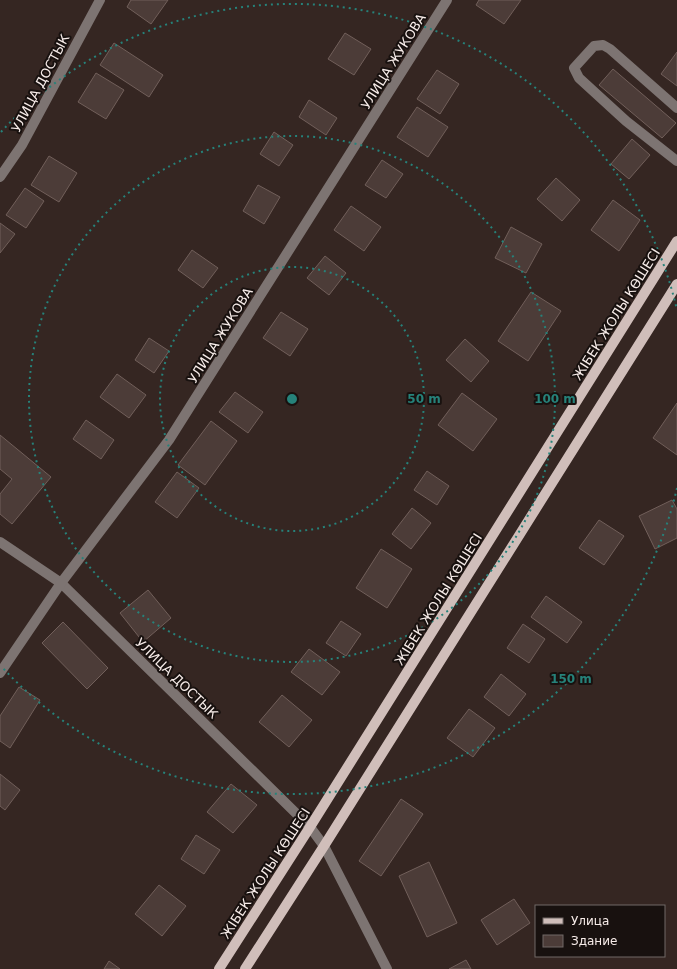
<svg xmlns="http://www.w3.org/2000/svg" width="677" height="969" viewBox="0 0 677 969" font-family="'DejaVu Sans',sans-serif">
	<rect width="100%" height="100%" fill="#352622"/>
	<g fill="#4c3c38" stroke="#715f5a">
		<path d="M131 0H168L151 24 127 7Z"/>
		<path d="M479 0H521L504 24 476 5Z"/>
		<path d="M345 33 371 49 354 75 328 59Z"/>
		<path d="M114 43 163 75 149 97 100 65Z"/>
		<path d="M677 52V86L661 74Z"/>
		<path d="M613 69 676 123 662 138 599 85Z"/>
		<path d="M437 70 459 84 440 114 417 99Z"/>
		<path d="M96 73 124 90 106 119 78 102Z"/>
		<path d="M309 100 337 118 326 135 299 117Z"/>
		<path d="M417 107 448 127 428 157 397 137Z"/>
		<path d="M274 132 293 145 279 166 260 154Z"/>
		<path d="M632 139 650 155 629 179 611 164Z"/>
		<path d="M49 156 77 173 59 202 31 185Z"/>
		<path d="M382 160 403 174 386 198 365 185Z"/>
		<path d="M556 178 580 200 562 221 537 199Z"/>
		<path d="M258 185 280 197 264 224 243 211Z"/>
		<path d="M25 188 44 201 26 228 6 215Z"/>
		<path d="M613 200 640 220 619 251 591 230Z"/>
		<path d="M351 206 381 227 364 251 334 230Z"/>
		<path d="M0 223 15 234 0 253Z"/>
		<path d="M511 227 542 244 526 273 495 258Z"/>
		<path d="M192 250 218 268 203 288 178 270Z"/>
		<path d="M325 256 346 273 329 295 307 278Z"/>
		<path d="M531 292 561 311 528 361 498 341Z"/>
		<path d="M281 312 308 329 290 356 263 338Z"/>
		<path d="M149 338 169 351 154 373 135 360Z"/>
		<path d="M465 339 489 361 471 382 446 360Z"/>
		<path d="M117 374 146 395 129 418 100 397Z"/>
		<path d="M235 392 263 412 248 433 219 412Z"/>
		<path d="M462 393 497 419 473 451 438 425Z"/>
		<path d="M677 403V455L653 438Z"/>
		<path d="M86 420 114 440 101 459 73 439Z"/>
		<path d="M211 421 237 441 205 485 178 465Z"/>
		<path d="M0 435 51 477 12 524 0 514V494L12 479 0 469Z"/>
		<path d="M427 471 449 486 437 505 414 490Z"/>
		<path d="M177 472 199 488 177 518 155 502Z"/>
		<path d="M672 500 677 509V538L655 549 639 516Z"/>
		<path d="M412 508 431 523 411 549 392 534Z"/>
		<path d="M599 520 624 536 604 565 579 548Z"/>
		<path d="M381 549 412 569 387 608 356 588Z"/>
		<path d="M148 590 171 618 143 642 120 613Z"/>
		<path d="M546 596 582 622 567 643 531 617Z"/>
		<path d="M341 621 361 634 346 656 326 643Z"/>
		<path d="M63 622 108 668 87 689 42 643Z"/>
		<path d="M523 624 545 639 529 663 507 648Z"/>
		<path d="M309 649 340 672 322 695 291 672Z"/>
		<path d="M501 674 526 694 509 716 484 697Z"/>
		<path d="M19 687 40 700 10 748 0 741V716Z"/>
		<path d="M282 695 312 720 289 747 259 722Z"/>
		<path d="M469 709 495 728 473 757 447 738Z"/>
		<path d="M0 774 20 790 5 810 0 806Z"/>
		<path d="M231 784 257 805 233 833 207 812Z"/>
		<path d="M401 799 423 814 381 876 359 861Z"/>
		<path d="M196 835 220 850 204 874 181 859Z"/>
		<path d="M429 862 457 923 427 937 399 876Z"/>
		<path d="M159 885 186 906 162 936 135 914Z"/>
		<path d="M514 899 530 923 497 945 481 920Z"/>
		<path d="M466 960 471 969H449Z"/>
		<path d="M109 961 120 969H104Z"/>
	</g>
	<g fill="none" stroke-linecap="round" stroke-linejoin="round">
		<g stroke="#7d7472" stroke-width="10">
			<path d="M677 108 610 49 603 45 594 46 574 68 579 78 626 121 677 161"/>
			<path d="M0 177 22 145 100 0"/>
			<path d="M0 542 61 583 310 827 324 846 387 969"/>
			<path d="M0 673 61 583 169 440 447 0"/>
		</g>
		<g stroke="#d0beba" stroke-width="10">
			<path d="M219 969 310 827 677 241"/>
			<path d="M245 969 324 846 677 284"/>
		</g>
	</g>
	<g fill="none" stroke="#26827a" stroke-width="2" stroke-dasharray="2 4">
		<circle cx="292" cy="399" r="132"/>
		<circle cx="292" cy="399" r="263"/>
		<path d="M677 488A395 395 0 0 1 1 666M1 132A395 395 0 0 1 677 310"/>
	</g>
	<g text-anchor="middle" stroke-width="4" stroke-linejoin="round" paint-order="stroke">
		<g font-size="13" fill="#f7ece9" stroke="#18110f">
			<text transform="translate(393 61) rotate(-58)" y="5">УЛИЦА ЖУКОВА</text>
			<text transform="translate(40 83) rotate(-62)" y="5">УЛИЦА ДОСТЫК</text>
			<text transform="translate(616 314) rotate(-58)" y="5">ЖІБЕК ЖОЛЫ КӨШЕСІ</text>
			<text transform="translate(220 335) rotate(-58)" y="5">УЛИЦА ЖУКОВА</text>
			<text transform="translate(438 599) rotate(-58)" y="5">ЖІБЕК ЖОЛЫ КӨШЕСІ</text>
			<text transform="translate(177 678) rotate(44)" y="5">УЛИЦА ДОСТЫК</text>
			<text transform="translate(265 873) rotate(-57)" y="5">ЖІБЕК ЖОЛЫ КӨШЕСІ</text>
		</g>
	</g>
	<circle cx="292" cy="399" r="6" fill="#26827a" stroke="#18110f" stroke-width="2"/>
	<g font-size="12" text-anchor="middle" font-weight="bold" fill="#26827a" stroke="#18110f" stroke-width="4" stroke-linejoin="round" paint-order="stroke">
		<text x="424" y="403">50 m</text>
		<text x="555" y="403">100 m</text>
		<text x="571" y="683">150 m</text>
	</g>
	<rect x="535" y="905" width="130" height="52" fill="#18110f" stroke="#716966"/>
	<rect x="543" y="918" width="20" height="6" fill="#d0beba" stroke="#716966"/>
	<text x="571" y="925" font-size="12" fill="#f7ece9">Улица</text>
	<rect x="543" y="935" width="20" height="12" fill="#4c3c38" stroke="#716966"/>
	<text x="571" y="945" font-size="12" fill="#f7ece9">Здание</text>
</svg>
